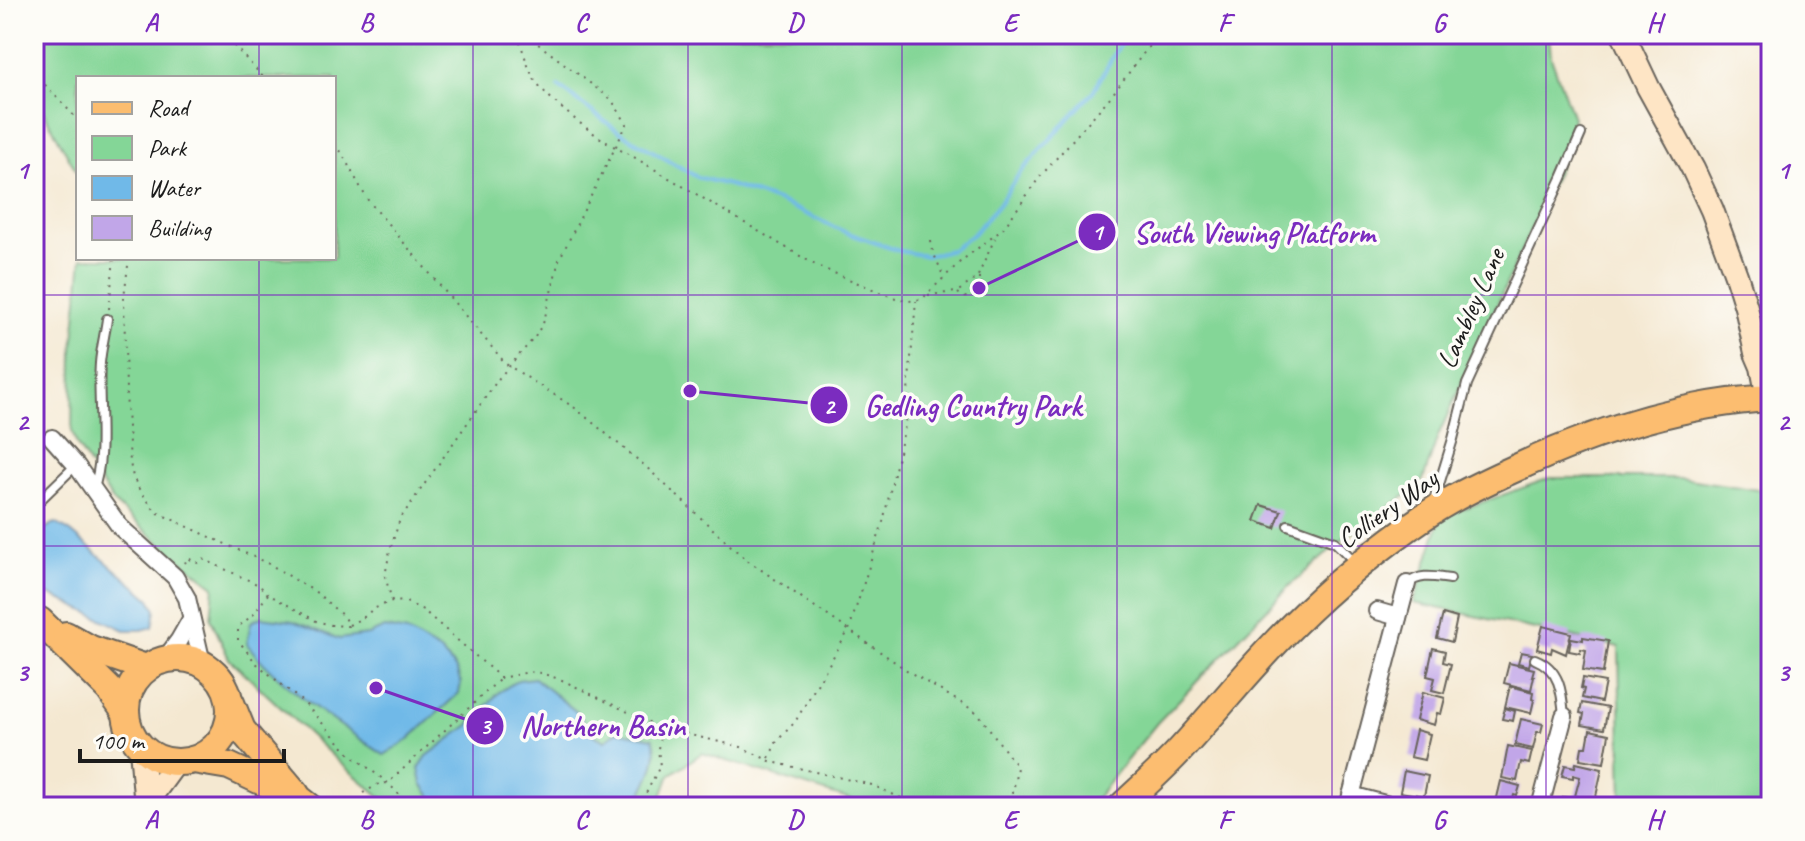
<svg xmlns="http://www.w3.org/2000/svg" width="1805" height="841" viewBox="0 0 1805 841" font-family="Caveat,sans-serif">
	<rect width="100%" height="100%" fill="#fdfcf7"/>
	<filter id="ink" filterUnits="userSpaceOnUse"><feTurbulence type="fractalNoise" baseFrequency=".0125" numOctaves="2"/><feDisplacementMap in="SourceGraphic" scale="16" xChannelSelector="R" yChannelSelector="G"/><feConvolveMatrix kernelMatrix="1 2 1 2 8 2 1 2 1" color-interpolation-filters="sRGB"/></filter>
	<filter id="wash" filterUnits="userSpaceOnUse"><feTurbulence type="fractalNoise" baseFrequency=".006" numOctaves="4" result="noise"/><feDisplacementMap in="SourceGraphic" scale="32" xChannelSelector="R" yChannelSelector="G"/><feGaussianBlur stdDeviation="1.8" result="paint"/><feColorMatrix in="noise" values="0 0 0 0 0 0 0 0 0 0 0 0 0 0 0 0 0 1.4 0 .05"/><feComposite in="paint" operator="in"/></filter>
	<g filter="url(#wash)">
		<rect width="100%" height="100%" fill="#f4e8d1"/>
		<g fill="#84d697" stroke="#50795a" stroke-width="2">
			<path d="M34 34H1549L1551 57 1573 118 1562 160 1438 436 1423 480 1417 488 1345 538 1288 587 1157 723 1097 797 1081 807H873L702 753 670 775 658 807H393L340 763 229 659 211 619 214 586 170 552 114 503 77 445 72 431 73 350 82 258H334V78H78V174L34 95Z"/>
			<path d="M1550 478H1682L1771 492V807H1622L1619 647 1414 603 1441 517Z"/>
		</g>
		<g fill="#70b9e8" stroke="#466a82" stroke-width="2">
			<path d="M56 523 71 532 150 599 156 610 153 627 142 630H125L34 587C34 563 28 532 56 523Z"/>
			<path d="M261 617 293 621 339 639 368 635 385 628 407 632 440 651 456 669 461 683 459 693 407 741 384 755C338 724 281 688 247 644L251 622Z"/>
			<path d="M534 678 578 713 590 733 605 741 617 731 653 738C663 761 644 787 635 807H439L422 784 419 768 427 756 469 725 498 693 518 680Z"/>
		</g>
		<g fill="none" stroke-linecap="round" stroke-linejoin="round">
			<path stroke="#70b9e8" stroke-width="4" d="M559 87 618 131 697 177 732 186 780 202 845 232 896 250 926 256 951 250 973 234 999 204 1019 174 1092 93 1126 34"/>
		</g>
		<g id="blocks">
			<g fill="#c1a6e8">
				<path d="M1261 505 1281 511 1275 528 1255 521Z"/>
				<path d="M1443 614 1457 618 1452 642 1437 638Z"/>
				<path d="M1543 626 1571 633 1566 654 1552 648 1551 653 1537 649Z"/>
				<path d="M1583 637 1608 641 1603 673 1583 670 1586 650 1581 649 1580 653 1569 651 1571 638 1583 640Z"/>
				<path d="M1433 648 1445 651 1443 662 1451 664 1444 693 1432 690 1435 678 1427 676Z"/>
				<path d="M1521 652 1532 654 1529 666 1518 663Z"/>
				<path d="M1509 663 1534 669 1532 676H1534L1531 690 1504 683Z"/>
				<path d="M1583 678 1605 682 1601 702 1582 698 1584 689 1581 688Z"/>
				<path d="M1510 686 1533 692 1532 699 1534 700 1531 713 1505 707Z"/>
				<path d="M1423 692 1445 698 1441 714 1437 713 1434 725 1416 720Z"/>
				<path d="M1582 703 1608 708 1604 729 1582 725 1584 714 1580 713Z"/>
				<path d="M1505 708 1515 711 1513 721 1502 719Z"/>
				<path d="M1521 719 1543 724 1541 732H1537L1533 749 1515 745Z"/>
				<path d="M1416 730 1430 734 1424 760 1410 757Z"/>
				<path d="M1590 730 1609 734 1604 763 1580 759 1582 747H1587Z"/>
				<path d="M1508 746 1532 751 1529 764 1521 762 1517 781 1502 778Z"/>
				<path d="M1576 763 1602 769 1595 801 1575 796 1580 777 1573 775V778L1562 776 1565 765 1575 767Z"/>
				<path d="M1404 771 1428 776 1424 796 1400 792Z"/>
				<path d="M1501 781 1520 786 1517 796 1514 795 1511 807H1490L1491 801 1496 802Z"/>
				<path d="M1563 797 1587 802 1586 807H1561Z"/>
			</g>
		</g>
	</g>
	<g filter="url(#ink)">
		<use href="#blocks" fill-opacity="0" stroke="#68635b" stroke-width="2"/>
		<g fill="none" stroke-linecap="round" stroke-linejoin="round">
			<defs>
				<g id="lane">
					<path d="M93 490C107 455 97 402 100 363 101 349 105 334 107 319"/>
					<path d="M1433 504 1453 439 1467 384 1562 178 1581 134"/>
					<path d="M34 506 76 465"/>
					<path d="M1288 525 1335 542 1356 563"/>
					<path d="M1407 584C1421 573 1434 577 1450 579"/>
					<path d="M1535 659C1560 669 1562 692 1564 716"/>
				</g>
				<g id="street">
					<path d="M52 438 76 465 120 527 175 577 187 598 202 663"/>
					<path d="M1377 611 1398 617"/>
					<path d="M165 659 179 640 191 619"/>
					<path d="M1351 795 1396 807"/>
					<path d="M1348 807 1407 584"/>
					<path d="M1540 807 1564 716"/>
				</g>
				<g id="secondary">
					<path d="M1623 34 1648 87 1693 169 1712 210 1736 275 1746 307 1756 353 1762 367 1768 398"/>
					<path d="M141 748 146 807"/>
					<path d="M146 803 176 762"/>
				</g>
				<g id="primary">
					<path d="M40 621 109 689 125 712"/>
					<path d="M66 635 91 649 146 668"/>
					<circle cx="178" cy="710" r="52"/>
					<path d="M231 703 242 730 296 794"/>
					<path d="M193 760 229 766 301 800 310 807"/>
					<path d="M1121 807C1141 788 1163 769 1182 748 1219 708 1253 664 1292 626 1334 584 1379 547 1428 514 1455 496 1485 482 1514 469 1595 431 1681 403 1771 398"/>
				</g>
			</defs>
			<use href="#lane" stroke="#68635b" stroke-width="12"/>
			<use href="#street" stroke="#68635b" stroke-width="20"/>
			<use href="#secondary" stroke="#68635b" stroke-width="26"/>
			<use href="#primary" stroke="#68635b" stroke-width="30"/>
			<g stroke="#68635b" stroke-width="2" stroke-dasharray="2 6" stroke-linecap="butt">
				<path d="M223 34 264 78"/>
				<path d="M517 34C523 49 527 67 535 80 548 101 604 144 627 153L817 266 892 297 909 301 922 299 961 261 1003 229 1039 178 1112 95 1158 34"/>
				<path d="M34 73 78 120"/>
				<path d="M334 145 340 150 367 199 506 364 575 408 644 465 744 558 908 671 978 713 1017 767 1014 787 1007 807"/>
				<path d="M931 241C933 257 939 262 943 277"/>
				<path d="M129 258 124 297 126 392 130 463 133 477 139 489 156 512 271 565 317 593 344 617 348 626 331 625 316 621 268 594 259 585 203 559 197 563 188 558 185 563"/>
				<path d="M958 293 961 296 969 298C979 292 982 289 982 278H977"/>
				<path d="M928 295 957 292 977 278 995 238"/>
				<path d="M109 309 114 258"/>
				<path d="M268 594 254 614 238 627V640L256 663 306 705 350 754 388 783 411 807"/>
				<path d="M392 601 385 576 390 550 400 519 499 378 535 337 544 321 559 260 627 124 611 99 525 34"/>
				<path d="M349 625 364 617 373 609 392 601 406 602 423 610 501 678 529 672 541 673 562 680 661 728 741 747 772 762 872 785 921 807"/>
				<path d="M769 758 777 741 795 722 849 630 883 522 905 426 916 301"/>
				<path d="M363 793 379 784 388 783 500 679"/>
				<path d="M639 807 660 766 658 749 661 729"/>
			</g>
			<use href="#lane" stroke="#fff" stroke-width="8"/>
			<use href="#street" stroke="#fff" stroke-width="16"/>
			<use href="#secondary" stroke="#fee5c5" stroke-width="22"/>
			<use href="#primary" stroke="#fcbd6f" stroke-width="26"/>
		</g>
	</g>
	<path fill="none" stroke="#7b2cbf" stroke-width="2" stroke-opacity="0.55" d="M259 34V78M473 34V807M688 34V807M902 34V807M1117 34V807M1332 34V807M1546 34V807M259 258V807M34 295H1771M34 546H1771"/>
	<g text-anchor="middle" stroke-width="7" stroke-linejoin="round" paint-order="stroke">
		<g font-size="28" fill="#1c1c1c" stroke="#fdfcf7">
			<text transform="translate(1470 308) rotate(-66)" y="10">Lambley Lane</text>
			<text transform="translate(1387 508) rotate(-35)" y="10">Colliery Way</text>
		</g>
	</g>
	<path fill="none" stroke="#7b2cbf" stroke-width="3" d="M979 288L1097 232M690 391L829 405M376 688L485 726"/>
	<g fill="#7b2cbf" stroke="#fdfcf7" stroke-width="3">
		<circle cx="979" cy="288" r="8"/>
		<circle cx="690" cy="391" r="8"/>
		<circle cx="376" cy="688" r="8"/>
		<circle cx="1097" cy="232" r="20"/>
		<circle cx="829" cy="405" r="20"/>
		<circle cx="485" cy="726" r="20"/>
	</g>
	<g font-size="24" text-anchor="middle" font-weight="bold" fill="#fff">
		<text x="1097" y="240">1</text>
		<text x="829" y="414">2</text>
		<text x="485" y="734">3</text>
	</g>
	<g font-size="30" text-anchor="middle" font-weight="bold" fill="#7b2cbf" stroke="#fdfcf7" stroke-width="7" stroke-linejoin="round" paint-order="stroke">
		<text x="1254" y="243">South Viewing Platform</text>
		<text x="973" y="416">Gedling Country Park</text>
		<text x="603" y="736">Northern Basin</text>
	</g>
	<rect width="1805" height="841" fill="none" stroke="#fdfcf7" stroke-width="88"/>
	<rect x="76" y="76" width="260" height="184" fill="#fdfcf7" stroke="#a3a29f" stroke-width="2"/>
	<rect x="92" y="102" width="40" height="12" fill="#fcbd6f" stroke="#a3a29f" stroke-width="2"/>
	<text x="148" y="116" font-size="24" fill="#1c1c1c">Road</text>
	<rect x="92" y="136" width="40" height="24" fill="#84d697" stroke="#a3a29f" stroke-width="2"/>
	<text x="148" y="156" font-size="24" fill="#1c1c1c">Park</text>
	<rect x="92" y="176" width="40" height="24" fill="#70b9e8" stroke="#a3a29f" stroke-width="2"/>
	<text x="148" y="196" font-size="24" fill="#1c1c1c">Water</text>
	<rect x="92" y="216" width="40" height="24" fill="#c1a6e8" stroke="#a3a29f" stroke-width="2"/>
	<text x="148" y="236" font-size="24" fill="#1c1c1c">Building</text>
	<path d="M80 749v12h204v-12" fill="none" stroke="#1c1c1c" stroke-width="4"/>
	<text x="92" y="749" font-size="24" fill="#1c1c1c" stroke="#fdfcf7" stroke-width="6" paint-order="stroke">100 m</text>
	<rect x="44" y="44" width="1717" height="753" fill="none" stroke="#7b2cbf" stroke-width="3"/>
	<g font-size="26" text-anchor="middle" font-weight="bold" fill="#7b2cbf">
		<text x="151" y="31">A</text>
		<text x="366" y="31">B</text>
		<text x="581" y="31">C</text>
		<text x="795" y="31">D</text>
		<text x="1010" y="31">E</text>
		<text x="1224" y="31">F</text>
		<text x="1439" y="31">G</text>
		<text x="1654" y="31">H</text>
		<text x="22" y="179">1</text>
		<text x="1783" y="179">1</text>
		<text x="22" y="430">2</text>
		<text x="1783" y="430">2</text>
		<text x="22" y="681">3</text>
		<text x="1783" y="681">3</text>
		<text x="151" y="828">A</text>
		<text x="366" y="828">B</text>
		<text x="581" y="828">C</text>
		<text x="795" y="828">D</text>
		<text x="1010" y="828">E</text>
		<text x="1224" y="828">F</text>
		<text x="1439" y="828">G</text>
		<text x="1654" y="828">H</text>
	</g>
</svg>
